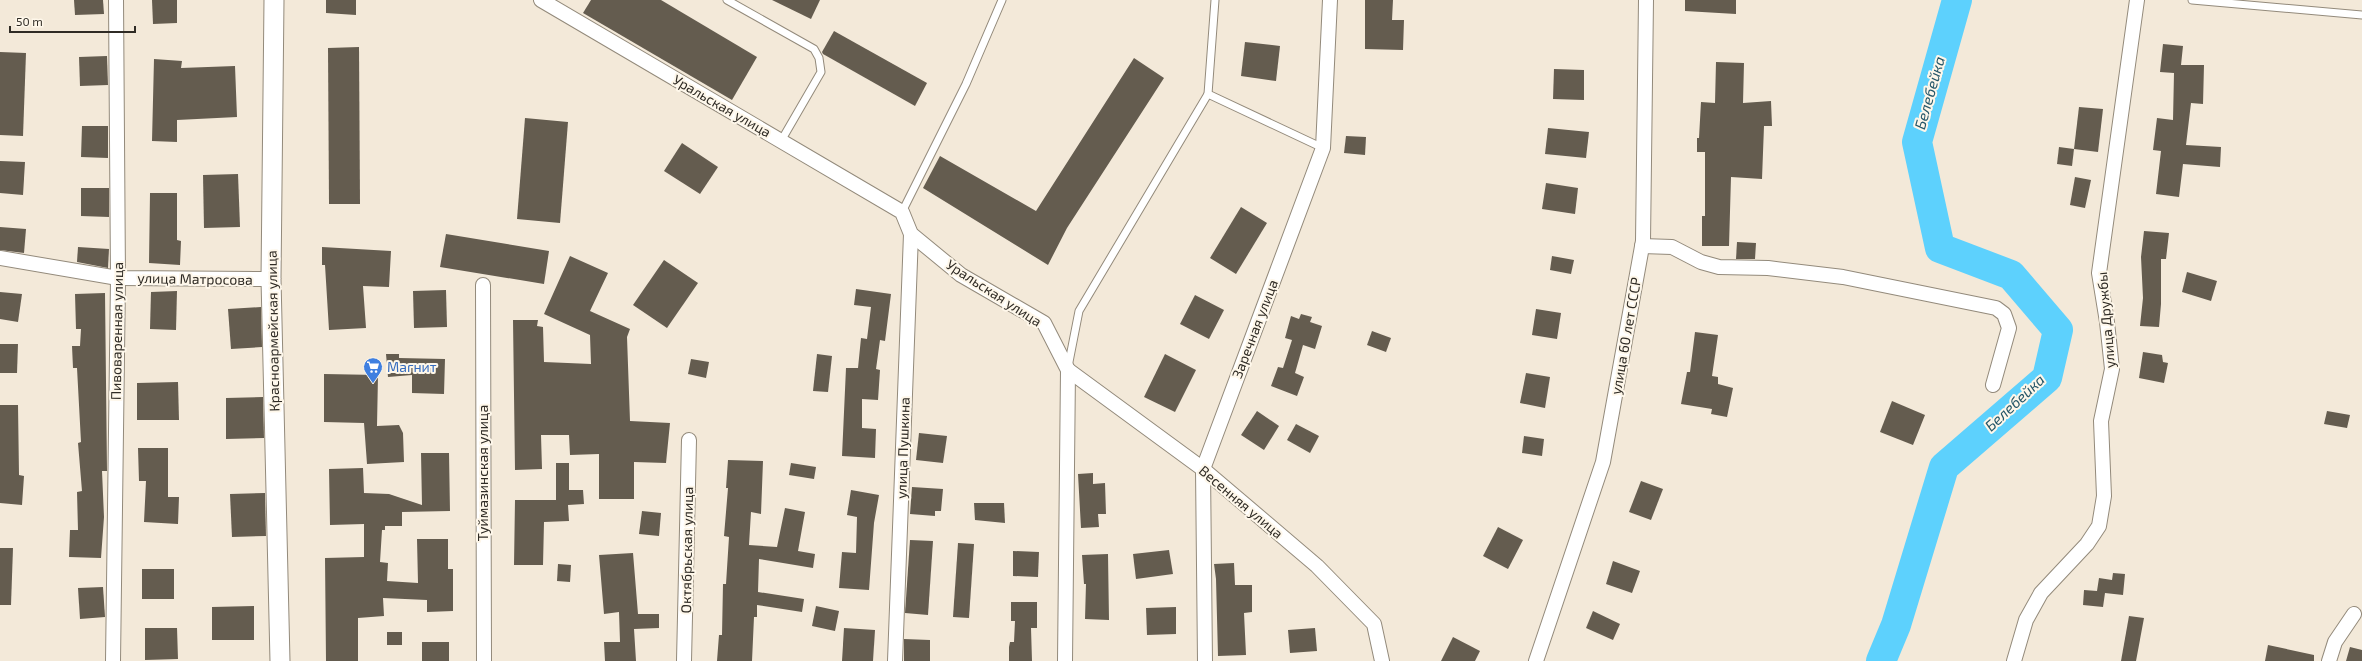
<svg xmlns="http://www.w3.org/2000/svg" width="2362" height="661" viewBox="0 0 2362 661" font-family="'Exo 2',sans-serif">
	<rect width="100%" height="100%" fill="#f3e9d9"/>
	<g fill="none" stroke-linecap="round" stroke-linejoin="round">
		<path stroke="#5dd1fd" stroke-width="30" d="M1881 661 1896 625 1944 467 2047 378 2058 330 2011 275 1940 248 1917 142 1957 0"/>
	</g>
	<g fill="#645c4f">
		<path d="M74 0H103L104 14 75 15Z"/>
		<path d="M152 0H177V23L153 24Z"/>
		<path d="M326 0H356V15L326 13Z"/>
		<path d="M591 0H661L757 57 732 100 583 13Z"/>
		<path d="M772 0H820L811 19Z"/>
		<path d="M1365 0H1393L1392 20H1404L1403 50 1365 49Z"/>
		<path d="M1685 0H1736V14L1685 11Z"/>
		<path d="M834 31 927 83 915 106 823 54 822 52Z"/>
		<path d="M1245 42 1280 46 1276 81 1241 76Z"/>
		<path d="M2163 44 2183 46 2181 65H2204L2203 104 2191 103 2186 145 2221 147 2220 167 2183 164 2179 197 2156 194 2161 151 2153 150 2157 118 2173 120 2174 73 2160 72Z"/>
		<path d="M359 47 360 204H329L328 48Z"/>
		<path d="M0 52 26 53 23 136 0 135Z"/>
		<path d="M107 56 108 85 80 86 79 57Z"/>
		<path d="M1134 58 1164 78 1067 228 1048 265 923 188 940 156 1036 211Z"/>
		<path d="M154 59 182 61 181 68 235 66 237 117 177 120V142L152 141Z"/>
		<path d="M1716 62 1744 63 1743 103 1771 101 1772 126H1764L1762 179 1731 177 1729 246H1702V216H1705V152H1697V138H1699L1701 102 1715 103Z"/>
		<path d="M1554 69 1584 70V100L1553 99Z"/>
		<path d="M2079 107 2103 109 2098 152 2074 149Z"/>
		<path d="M525 118 568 122 560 223 517 219Z"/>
		<path d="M82 126H108V158L81 157Z"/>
		<path d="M1548 128 1589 132 1586 158 1545 154Z"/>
		<path d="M1346 136 1366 137 1365 155 1344 153Z"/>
		<path d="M682 143 718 167 700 194 664 171Z"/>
		<path d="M2059 147 2074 149 2072 166 2057 164Z"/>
		<path d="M0 161 25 162 23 195 0 193Z"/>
		<path d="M238 174 240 227 204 228 203 175Z"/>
		<path d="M2075 177 2091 180 2085 208 2070 205Z"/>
		<path d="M1546 183 1578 188 1575 214 1542 209Z"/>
		<path d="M81 188H109V217L81 216Z"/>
		<path d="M150 193H177V240L181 241 180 265 149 263Z"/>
		<path d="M1241 207 1267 223 1236 274 1210 258Z"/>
		<path d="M0 227 26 229 24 253 0 250Z"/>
		<path d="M2144 231 2169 233 2166 259H2161V304L2159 327 2140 326 2143 298 2141 257Z"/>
		<path d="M446 234 549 251 544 284 440 267Z"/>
		<path d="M1737 242 1756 243 1755 259H1736Z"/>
		<path d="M78 247 109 249 108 268 77 262Z"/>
		<path d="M322 247 391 251 389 287 363 286 366 328 329 330 325 265H322Z"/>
		<path d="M570 256 608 273 590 311 630 329 627 337 630 421 670 423 666 463 634 462V499H599V454L570 455 569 435H541L542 469 515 470 513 320H538L537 326 543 327 544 362 591 364 590 335 544 314Z"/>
		<path d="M1552 256 1574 260 1571 274 1550 270Z"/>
		<path d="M664 260 698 283 667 328 633 305Z"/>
		<path d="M2187 272 2217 281 2211 301 2182 292Z"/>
		<path d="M856 289 891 294 885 341 880 340 876 369 880 370 878 400 862 399V428L876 429 875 458 842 456 846 368H858L861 338 867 339 871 307 854 305Z"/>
		<path d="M446 290 447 327 414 328 413 291Z"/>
		<path d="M177 291 176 330 150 329 151 292Z"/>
		<path d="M0 292 22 294 18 322 0 319Z"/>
		<path d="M105 293 107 471H102L104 517 101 558 69 557 70 530H78L77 492 82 491 78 443 81 442 77 368H73L72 346H80L81 329H76L75 294Z"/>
		<path d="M1195 295 1224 310 1209 339 1180 324Z"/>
		<path d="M261 307 262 347 231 349 228 309Z"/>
		<path d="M1536 309 1561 313 1557 339 1532 335Z"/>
		<path d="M1301 314 1312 317 1310 322 1322 326 1315 349 1303 345 1295 373 1304 377 1297 396 1271 386 1278 367 1283 368 1292 340 1285 338 1291 316 1299 319Z"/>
		<path d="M1372 331 1391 338 1386 352 1367 345Z"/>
		<path d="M1695 332 1718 335 1712 376 1718 377V384L1733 388 1727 417 1711 414 1712 409 1681 404 1687 372H1690Z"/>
		<path d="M0 344H18L17 373H0Z"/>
		<path d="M2143 352 2162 355 2163 362 2168 363 2164 383 2139 378Z"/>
		<path d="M386 354H399V358L445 359 444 394 412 393V375L388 377Z"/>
		<path d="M817 354 832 356 828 392 813 391Z"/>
		<path d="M1165 354 1196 370 1175 412 1144 397Z"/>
		<path d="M691 359 709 362 706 378 688 374Z"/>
		<path d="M1526 373 1550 377 1545 408 1520 403Z"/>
		<path d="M324 374 378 375 377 426 399 425 403 433 404 462 367 464 364 423 324 422Z"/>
		<path d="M178 382 179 420H137V383Z"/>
		<path d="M263 397 264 438 226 439V398Z"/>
		<path d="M1892 401 1925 415 1913 445 1880 432Z"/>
		<path d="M0 405H18L19 475 24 476 22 505 0 503Z"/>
		<path d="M1257 411 1279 426 1264 450 1241 435Z"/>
		<path d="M2327 411 2350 415 2347 428 2324 424Z"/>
		<path d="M1296 424 1319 436 1310 453 1287 440Z"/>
		<path d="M919 433 947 436 943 463 916 460Z"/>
		<path d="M1524 436 1544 439 1542 456 1522 453Z"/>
		<path d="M138 448H168V497H179L178 524 144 522 146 481H139Z"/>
		<path d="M421 453H449L450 511 402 512V526H385V530H382L380 562 388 563 387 581 418 583 417 539H448V569H453V611L427 612V600L383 598 384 616 358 618V661H326L325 558 364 557V524L330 525 329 469 363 468 364 493 389 494 422 505Z"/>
		<path d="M728 460 763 461 761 514 751 512 749 545 777 547 785 508 805 512 798 551 815 554 813 568 759 559 758 592 804 599 802 612 757 605V617H754L752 661H717L719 635H722L723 584H726L729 537 724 536 728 488H726Z"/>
		<path d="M556 463H569V490H583L584 504 568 505 569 521 544 522 543 565H514L515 500H556Z"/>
		<path d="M791 463 816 467 814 479 789 475Z"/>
		<path d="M1093 473V484L1105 483 1106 514H1098L1099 527 1081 528 1078 474Z"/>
		<path d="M1641 481 1663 489 1651 520 1629 512Z"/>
		<path d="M912 487 943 489 941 511H935V516L910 514Z"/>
		<path d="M851 490 879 495 874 523 869 590 839 588 842 552 856 553 857 517 847 515Z"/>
		<path d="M265 493 266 536 232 537 230 494Z"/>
		<path d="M974 503H1004L1005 523 975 520Z"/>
		<path d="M642 511 661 513 659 536 639 534Z"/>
		<path d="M1498 527 1523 540 1508 569 1483 556Z"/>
		<path d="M910 540 933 541 928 615 905 613Z"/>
		<path d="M958 543 974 544 969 618 953 617Z"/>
		<path d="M0 548H13L11 605H0Z"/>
		<path d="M1169 550 1173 574 1136 579 1133 554Z"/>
		<path d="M1013 551 1039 552 1038 577 1013 576Z"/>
		<path d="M633 553 638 614H659V628L634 629 636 661H605L604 642H620L619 612 604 614 599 555Z"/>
		<path d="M1108 554 1109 620 1085 619 1086 584H1084L1082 555Z"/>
		<path d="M1613 561 1640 571 1632 593 1606 584Z"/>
		<path d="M1234 563 1235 585H1252V612L1244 613 1246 655 1218 656 1216 579 1214 564Z"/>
		<path d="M558 564 571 565 570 582 557 581Z"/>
		<rect x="142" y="569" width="32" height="30"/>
		<path d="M2113 573 2125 574 2123 595 2105 593 2103 607 2083 605 2084 590 2097 591 2099 578 2112 580Z"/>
		<path d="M103 587 105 617 80 619 78 588Z"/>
		<path d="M1011 602H1037V628H1031L1032 661H1009V647L1010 642H1014L1015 621H1011Z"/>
		<path d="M254 606V640H212V607Z"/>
		<path d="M816 606 839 611 835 631 812 626Z"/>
		<path d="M1176 607V634L1147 635 1146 608Z"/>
		<path d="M1593 611 1620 624 1613 640 1586 628Z"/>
		<path d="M2129 616 2144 618 2136 661H2121Z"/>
		<path d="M145 628H177L178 659 145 660Z"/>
		<path d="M844 628 875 630 873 661H842Z"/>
		<path d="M1315 628 1317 651 1290 653 1288 630Z"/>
		<rect x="387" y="632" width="15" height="13"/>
		<path d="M1453 637 1480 651 1475 661H1441Z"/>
		<path d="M904 639 930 640V661H904Z"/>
		<rect x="422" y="642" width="27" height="19"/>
		<path d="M2268 645 2314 655V661H2265Z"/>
		<path d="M2350 647 2362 650V661H2346Z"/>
	</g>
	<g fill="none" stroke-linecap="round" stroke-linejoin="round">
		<defs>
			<g id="service">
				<path d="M727 0 814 49 819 58 821 72 781 141"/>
				<path d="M2192 0 2362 15"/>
				<path d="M1208 94 1323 148"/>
				<path d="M902 212 966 84 1002 0"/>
				<path d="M1068 367 1079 311 1208 94 1215 0"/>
			</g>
			<g id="minor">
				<path d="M541 0 902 212 911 234 961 275 1044 323 1068 370 1065 661"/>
				<path d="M1642 246 1672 247 1701 262 1719 267 1768 268 1843 277 1996 308 2004 314 2009 328 1993 385"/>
				<path d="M0 258 118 278 271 279"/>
				<path d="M483 285 484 661"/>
				<path d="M1068 370 1203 469 1317 566 1374 624 1382 661"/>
				<path d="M113 661 118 278 116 0"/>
				<path d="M684 661 689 440"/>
				<path d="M895 661 911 234"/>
				<path d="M1205 661 1203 469 1323 148 1330 0"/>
				<path d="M1536 661 1603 462 1643 241 1646 0"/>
				<path d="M2014 661 2026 620 2041 593 2087 544 2099 526 2104 496 2101 421 2112 369 2107 322 2099 273 2137 0"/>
				<path d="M2329 661 2335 642 2354 614"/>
			</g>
			<path id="secondary" d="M274 0 271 279 280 661"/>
		</defs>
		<use href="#service" stroke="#938a7b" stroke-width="9"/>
		<use href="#minor" stroke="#938a7b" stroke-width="16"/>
		<use href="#secondary" stroke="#938a7b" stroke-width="21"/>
		<use href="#service" stroke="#fff" stroke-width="7"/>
		<use href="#minor" stroke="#fff" stroke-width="14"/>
		<use href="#secondary" stroke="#fff" stroke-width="19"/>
	</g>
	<defs>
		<symbol id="supermarket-pin" viewBox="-11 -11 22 30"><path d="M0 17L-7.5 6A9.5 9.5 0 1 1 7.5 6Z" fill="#3f7fe0" stroke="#fef7ea"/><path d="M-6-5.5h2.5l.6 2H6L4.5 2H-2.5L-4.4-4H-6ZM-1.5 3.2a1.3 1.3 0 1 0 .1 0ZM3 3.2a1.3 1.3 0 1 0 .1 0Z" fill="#fff"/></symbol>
	</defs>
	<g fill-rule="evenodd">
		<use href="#supermarket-pin" x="362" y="356" width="22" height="30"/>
	</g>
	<g text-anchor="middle" stroke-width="4" stroke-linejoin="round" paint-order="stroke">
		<g font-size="14" fill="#2f2b25" stroke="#fef7ea">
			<text transform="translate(722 106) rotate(30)" y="5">Уральская улица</text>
			<text transform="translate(195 279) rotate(1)" y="5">улица Матросова</text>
			<text transform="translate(994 293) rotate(33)" y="5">Уральская улица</text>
			<text transform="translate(2106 320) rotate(-95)" y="5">улица Дружбы</text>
			<text transform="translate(1255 329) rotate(-69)" y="5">Заречная улица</text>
			<text transform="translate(117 331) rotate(-89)" y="5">Пивоваренная улица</text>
			<text transform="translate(273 331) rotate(-91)" y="5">Красноармейская улица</text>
			<text transform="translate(1626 336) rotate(-80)" y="5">улица 60 лет СССР</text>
			<text transform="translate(903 448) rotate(-88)" y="5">улица Пушкина</text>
			<text transform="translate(483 473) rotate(-90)" y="5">Туймазинская улица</text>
			<text transform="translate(1241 502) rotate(40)" y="5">Весенняя улица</text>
			<text transform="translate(687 550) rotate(-89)" y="5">Октябрьская улица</text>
		</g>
		<g font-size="14" fill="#366cbe" stroke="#fef7ea" text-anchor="start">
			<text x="387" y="372">Магнит</text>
		</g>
		<g font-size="15" font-style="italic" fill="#265769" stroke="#fef7ea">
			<text transform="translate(1930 93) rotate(-74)" y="5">Белебейка</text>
			<text transform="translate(2015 403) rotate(-43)" y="5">Белебейка</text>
		</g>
	</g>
	<path d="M10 26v6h125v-6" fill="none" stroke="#2f2b25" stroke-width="2"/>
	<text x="16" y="26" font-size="12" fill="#2f2b25" stroke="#fef7ea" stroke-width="3" paint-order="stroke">50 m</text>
</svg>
